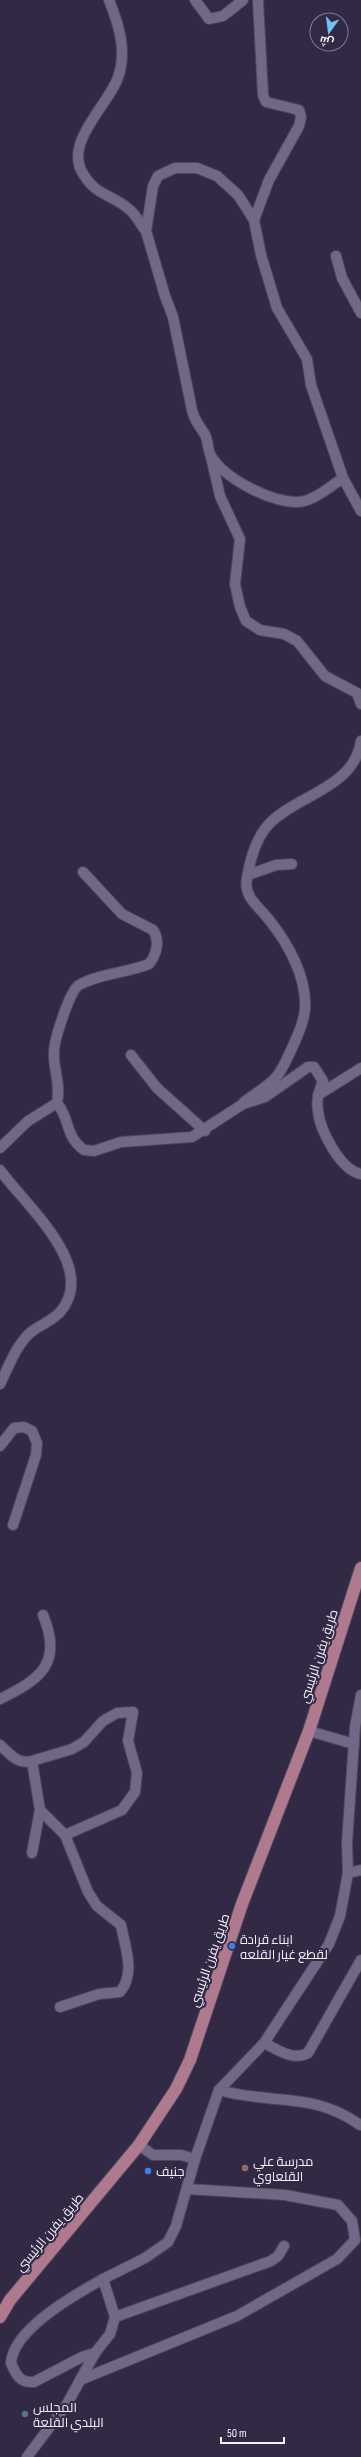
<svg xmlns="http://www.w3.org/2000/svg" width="361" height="2457" viewBox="0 0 361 2457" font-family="'Sofia Sans Condensed',Cairo,sans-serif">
	<rect width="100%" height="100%" fill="#322944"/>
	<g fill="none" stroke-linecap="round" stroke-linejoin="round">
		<defs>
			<g id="minor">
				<path d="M109 0C119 25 128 53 117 80 107 105 67 141 81 170 95 197 111 193 130 210 136 215 141 225 146 231L153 186 158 176 175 168H197L217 176 238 195 254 220 261 255 277 308 307 359 311 385 343 478 361 511"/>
				<path d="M195 0 209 19 223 16 243 0"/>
				<path d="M254 220 269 180 299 126 301 117 299 110 266 102 263 95 258 0"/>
				<path d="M146 231 165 296 173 317 192 410C195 423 198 423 204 433 209 440 207 450 211 456 225 479 269 501 295 502 312 503 329 487 343 478"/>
				<path d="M336 256 342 278 361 313"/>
				<path d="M211 457 220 496 240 539 235 584 240 607 246 621 260 630 284 634 297 641 325 676 357 693 361 704"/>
				<path d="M248 875 276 865 292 864"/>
				<path d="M131 1055 157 1088 205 1131"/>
				<path d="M318 1095 361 1068"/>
				<path d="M244 1102C253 1095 270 1085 277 1076 284 1067 288 1056 293 1046 298 1035 304 1022 305 1009 307 978 289 945 270 921 260 907 243 898 247 878 250 860 257 836 270 823 299 794 354 788 361 741"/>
				<path d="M57 1103C61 1081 53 1071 54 1052 54 1040 70 990 79 985 100 973 127 973 149 964 157 954 160 940 153 930L122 914 83 872"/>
				<path d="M0 1148 28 1121 57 1103C71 1120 64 1135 84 1150L94 1151 121 1142 192 1137 243 1104 265 1097 308 1067H314L323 1081C319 1091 316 1100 318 1111 320 1130 340 1170 361 1174"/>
				<path d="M0 1170C25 1205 98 1266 61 1311 54 1320 40 1325 31 1332 16 1345 9 1366 0 1384"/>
				<path d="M0 1446 14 1428 24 1427 32 1431 37 1443 36 1455 13 1525"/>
				<path d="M0 1699C41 1679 63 1663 43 1615"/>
				<path d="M309 1731 354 1744"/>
				<path d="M0 1745C10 1754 18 1765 32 1761L40 1810 65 1835 88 1892 97 1906 121 1925C125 1947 136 1973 120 1992L99 1994 60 2007"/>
				<path d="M32 1761 72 1749 84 1742 103 1721 117 1713 133 1712 128 1741 137 1773 135 1792 122 1810 65 1835"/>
				<path d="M32 1853 40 1810"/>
				<path d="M348 1873 361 1870"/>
				<path d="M264 2043C278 2050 293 2061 308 2053L361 1960"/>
				<path d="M219 2090C271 2105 313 2091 360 2125"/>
				<path d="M139 2145 153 2155H181L195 2159"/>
				<path d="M115 2317 271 2261 278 2256 284 2246"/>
				<path d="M95 2353 82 2357 34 2382C20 2383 16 2375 11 2363 13 2329 76 2294 103 2279"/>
				<path d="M80 2380 237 2316 337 2259 355 2240 352 2221 338 2205 285 2195 187 2189"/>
				<path d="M27 2457 67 2404 95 2353 110 2334 115 2317 103 2279 145 2258 168 2242 176 2226 195 2159 219 2090 264 2043 329 1944 340 1916 348 1873 347 1843 355 1727 361 1695"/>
			</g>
			<path id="primary" d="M0 2317 10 2300 139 2145 176 2089 190 2060 242 1904 309 1731 361 1568"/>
		</defs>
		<use href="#minor" stroke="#4e475d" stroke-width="12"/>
		<use href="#primary" stroke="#4e475d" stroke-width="14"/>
		<use href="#minor" stroke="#716786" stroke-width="10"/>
		<use href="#primary" stroke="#af7a8e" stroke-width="12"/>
	</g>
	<g fill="#3f7fe0" stroke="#322944" stroke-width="1.5">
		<circle cx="232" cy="1946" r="4"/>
		<circle cx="148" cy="2171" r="4"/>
	</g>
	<circle fill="#8d6e63" stroke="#322944" stroke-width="1.5" cx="245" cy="2168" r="4"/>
	<circle fill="#5c6f8a" stroke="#322944" stroke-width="1.5" cx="25" cy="2414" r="4"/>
	<g text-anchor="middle" stroke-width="4" stroke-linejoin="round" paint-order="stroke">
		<g font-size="13" fill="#f4f0fe" stroke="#322944">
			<text transform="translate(318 1656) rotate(-72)" y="5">طريق يفرن الرئيسي</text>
			<text transform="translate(209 1960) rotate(-71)" y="5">طريق يفرن الرئيسي</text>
			<text transform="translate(49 2232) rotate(-50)" y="5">طريق يفرن الرئيسي</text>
		</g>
		<g font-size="13" fill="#f4f0fe" stroke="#322944" text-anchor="start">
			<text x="240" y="1944">ابناء قرادة<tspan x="240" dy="15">لقطع غيار القلعه</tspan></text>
			<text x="253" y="2166">مدرسة علي<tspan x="253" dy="15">القلعاوي</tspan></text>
			<text x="156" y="2176">جنيف</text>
			<text x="33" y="2412">المجلس<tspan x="33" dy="15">البلدي القلعة</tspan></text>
		</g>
	</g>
	<g transform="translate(329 32) rotate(194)"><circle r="19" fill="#322944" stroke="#80798e"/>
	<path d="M0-3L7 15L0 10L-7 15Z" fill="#74c0f6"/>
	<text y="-6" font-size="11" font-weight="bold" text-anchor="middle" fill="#f4f0fe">ش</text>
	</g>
	<path d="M221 2437v6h63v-6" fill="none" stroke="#f4f0fe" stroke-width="2"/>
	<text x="227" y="2437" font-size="12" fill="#f4f0fe" stroke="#322944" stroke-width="3" paint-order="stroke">50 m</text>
</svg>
